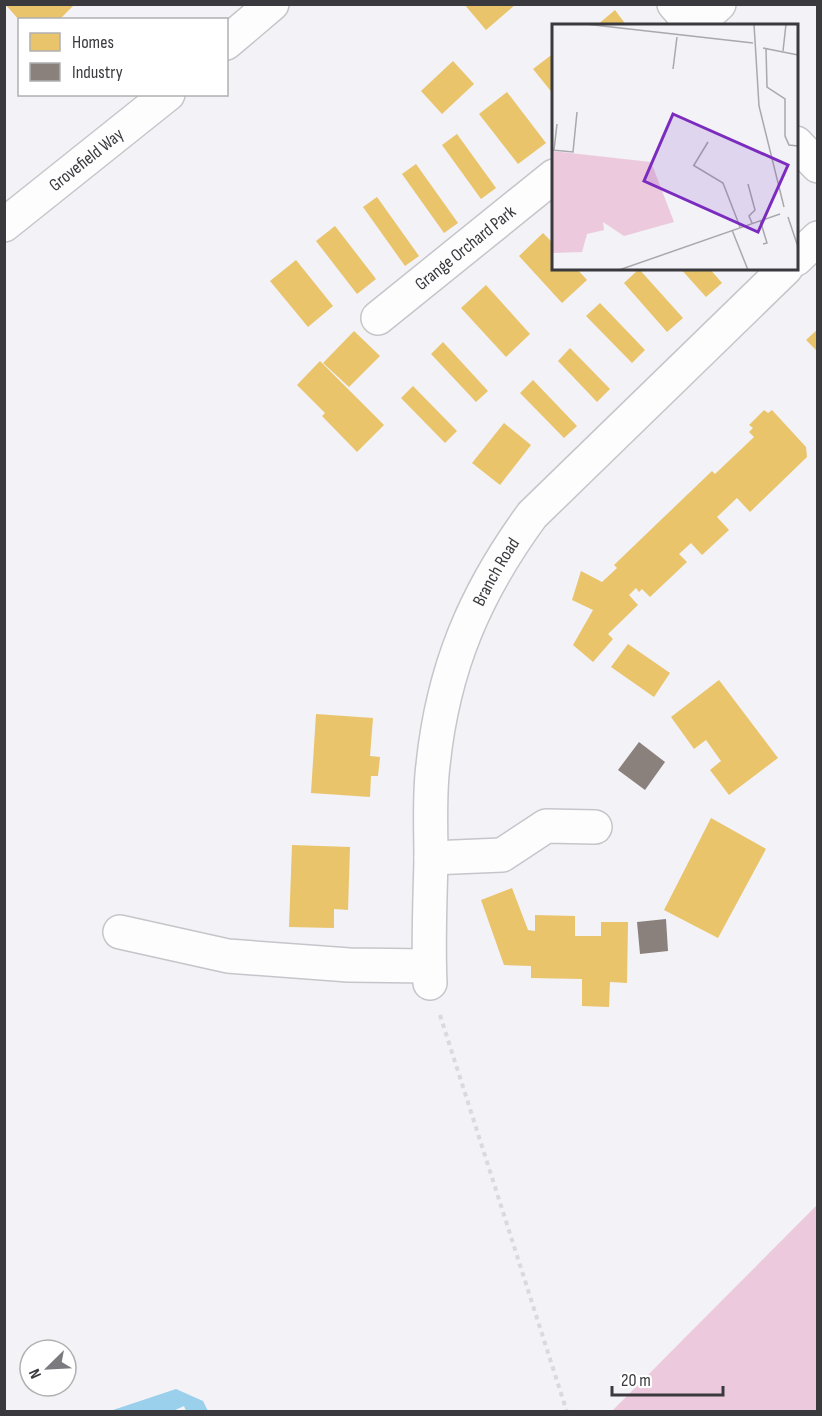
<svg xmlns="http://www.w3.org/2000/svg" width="822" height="1416" viewBox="0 0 822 1416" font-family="'Sofia Sans Condensed',sans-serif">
	<rect width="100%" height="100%" fill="#f2f2f7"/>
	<path fill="#ecc9dd" d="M817 1205V1411H612Z"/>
	<path fill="#9ad0eb" d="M176 1389 203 1401 208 1411H186L184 1406 173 1411H110Z"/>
	<g fill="#e9c46a">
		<path d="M5 4H75L59 20H19Z"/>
		<path d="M464 4H516L486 30Z"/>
		<path d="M615 10 627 26H596Z"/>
		<path d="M554 53V95L533 69Z"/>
		<path d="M453 61 474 84 442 114 421 91Z"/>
		<path d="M507 92 546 143 518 164 479 114Z"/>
		<path d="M457 134 496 188 481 199 442 145Z"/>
		<path d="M416 164 458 223 444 233 402 174Z"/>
		<path d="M377 197 419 256 405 266 363 207Z"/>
		<path d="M335 226 376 279 357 294 316 241Z"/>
		<path d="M543 233 554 244V268H576L587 280 562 303 519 256Z"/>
		<path d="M296 260 333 306 308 327 270 281Z"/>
		<path d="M680 268H709L722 283 706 297Z"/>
		<path d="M639 269 683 318 667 332 624 283Z"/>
		<path d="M486 285 530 334 506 357 461 308Z"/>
		<path d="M600 303 645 350 632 363 586 316Z"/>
		<path d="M818 329V352L806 340Z"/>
		<path d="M354 331 380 356 349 387 323 363Z"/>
		<path d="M443 342 488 391 476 402 431 354Z"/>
		<path d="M570 348 610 389 597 402 558 361Z"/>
		<path d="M320 361 384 425 357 452 322 416 325 413 297 385Z"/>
		<path d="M533 380 577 426 564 438 520 393Z"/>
		<path d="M413 386 457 431 445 443 401 398Z"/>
		<path d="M764 410 768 413 772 410 806 447 807 457 750 512 737 498 717 517 729 530 702 555 691 543 679 554 687 562 650 597 642 589 639 592 636 588 629 595 638 605 608 634 613 639 593 662 573 645 593 610 572 600 581 571 602 582 617 568 614 565 665 516 712 471 715 474 754 437 749 432 753 428 749 425Z"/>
		<path d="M504 423 531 445 500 485 472 463Z"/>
		<path d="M628 644 670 673 654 697 611 667Z"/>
		<path d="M719 680 778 758 729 795 710 770 721 761 706 740 694 749 671 717Z"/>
		<path d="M316 714 373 718 370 756 380 757 378 776H371L370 797 311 793Z"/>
		<path d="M711 818 766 849 718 938 664 910Z"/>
		<path d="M292 845 350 847 348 910 334 909V928L289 927Z"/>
		<path d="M512 888 528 930 535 931V915L575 916V936H601V922H628L627 983 610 982 609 1007 582 1006V979L531 978V966L504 965 481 900Z"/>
	</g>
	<g fill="#8a817c">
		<path d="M639 742 665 762 645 790 618 770Z"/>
		<path d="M666 919 668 951 640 954 637 922Z"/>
	</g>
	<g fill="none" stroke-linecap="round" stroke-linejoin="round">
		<defs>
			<g id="minor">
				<path d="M674 4 693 26"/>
				<path d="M695 26 719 4"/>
				<path d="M226 43 272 4"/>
				<path d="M796 143 818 166"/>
				<path id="s1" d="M4 225 168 94"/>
				<path d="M796 259 818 238"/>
				<path id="s2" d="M378 318 554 176"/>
				<path d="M431 858 502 855 546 826 595 827"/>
				<path d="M120 932 228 956 349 965 429 966"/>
				<path id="s3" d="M430 983C428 942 430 901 431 860 431 828 429 796 433 765 443 668 475 593 532 515L786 268"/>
			</g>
		</defs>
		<use href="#minor" stroke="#c6c5ca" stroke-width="36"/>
		<path stroke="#dadadd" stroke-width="4" stroke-dasharray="4.5 4.5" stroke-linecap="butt" d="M440 1015 567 1412"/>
		<use href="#minor" stroke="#fdfdfe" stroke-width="33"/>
	</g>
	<g text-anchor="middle" stroke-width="6" stroke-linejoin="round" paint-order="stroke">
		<g font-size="18" fill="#3a3a3e" stroke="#fff">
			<text dy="6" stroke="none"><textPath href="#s1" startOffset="105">Grovefield Way</textPath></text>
			<text dy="6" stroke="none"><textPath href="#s2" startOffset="112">Grange Orchard Park</textPath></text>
			<text dy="6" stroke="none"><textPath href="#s3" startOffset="423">Branch Road</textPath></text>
		</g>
	</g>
	<g transform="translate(552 24)">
		<rect width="246" height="246" fill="#f2f2f7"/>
		<path d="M0 127 99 138 122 198 72 212 51 198 52 206 35 210 30 228 0 229Z" fill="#ecc9dd"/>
		<path fill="none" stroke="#a8a8ad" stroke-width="1.5" d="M33 0 201 19M202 0 207 82 232 183M211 24 246 31M214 24 215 63 233 75V112L237 121 246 122M231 27 234 0M121 45 125 13M0 126 21 128 25 88M2 126 5 100M141 141 171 159 188 203M142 141 156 118M196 160 203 186 197 192 200 199M236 193 246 223M208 196 215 219 211 220M180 206 196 246M67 246 228 190"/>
		<path fill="#7b2cbf" fill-opacity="0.15" stroke="#7b2cbf" stroke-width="3" d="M121 90 236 141 206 208 92 157Z"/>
		<rect width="246" height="246" fill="none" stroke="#3a3a3e" stroke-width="3"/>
	</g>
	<rect width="822" height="1416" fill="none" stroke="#3a3a3e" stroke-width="12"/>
	<rect x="18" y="18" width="210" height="78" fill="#ffffff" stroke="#b0b0b2" stroke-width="1.5"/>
	<rect x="30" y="33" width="30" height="18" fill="#e9c46a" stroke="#b0b0b2" stroke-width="1.5"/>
	<text x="72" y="48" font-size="18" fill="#3a3a3e">Homes</text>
	<rect x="30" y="63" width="30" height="18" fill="#8a817c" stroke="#b0b0b2" stroke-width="1.5"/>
	<text x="72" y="78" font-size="18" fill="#3a3a3e">Industry</text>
	<g transform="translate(48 1368) rotate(246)"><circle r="28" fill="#ffffff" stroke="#b0b0b2" stroke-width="1.5"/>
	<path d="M0-4.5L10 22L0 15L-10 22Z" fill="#7a7a7f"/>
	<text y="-9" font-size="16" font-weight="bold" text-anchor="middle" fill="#3a3a3e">N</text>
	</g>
	<path d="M612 1386v9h111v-9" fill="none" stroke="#3a3a3e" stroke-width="3"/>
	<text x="621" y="1386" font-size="18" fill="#3a3a3e" stroke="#ffffff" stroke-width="4.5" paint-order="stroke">20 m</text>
</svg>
